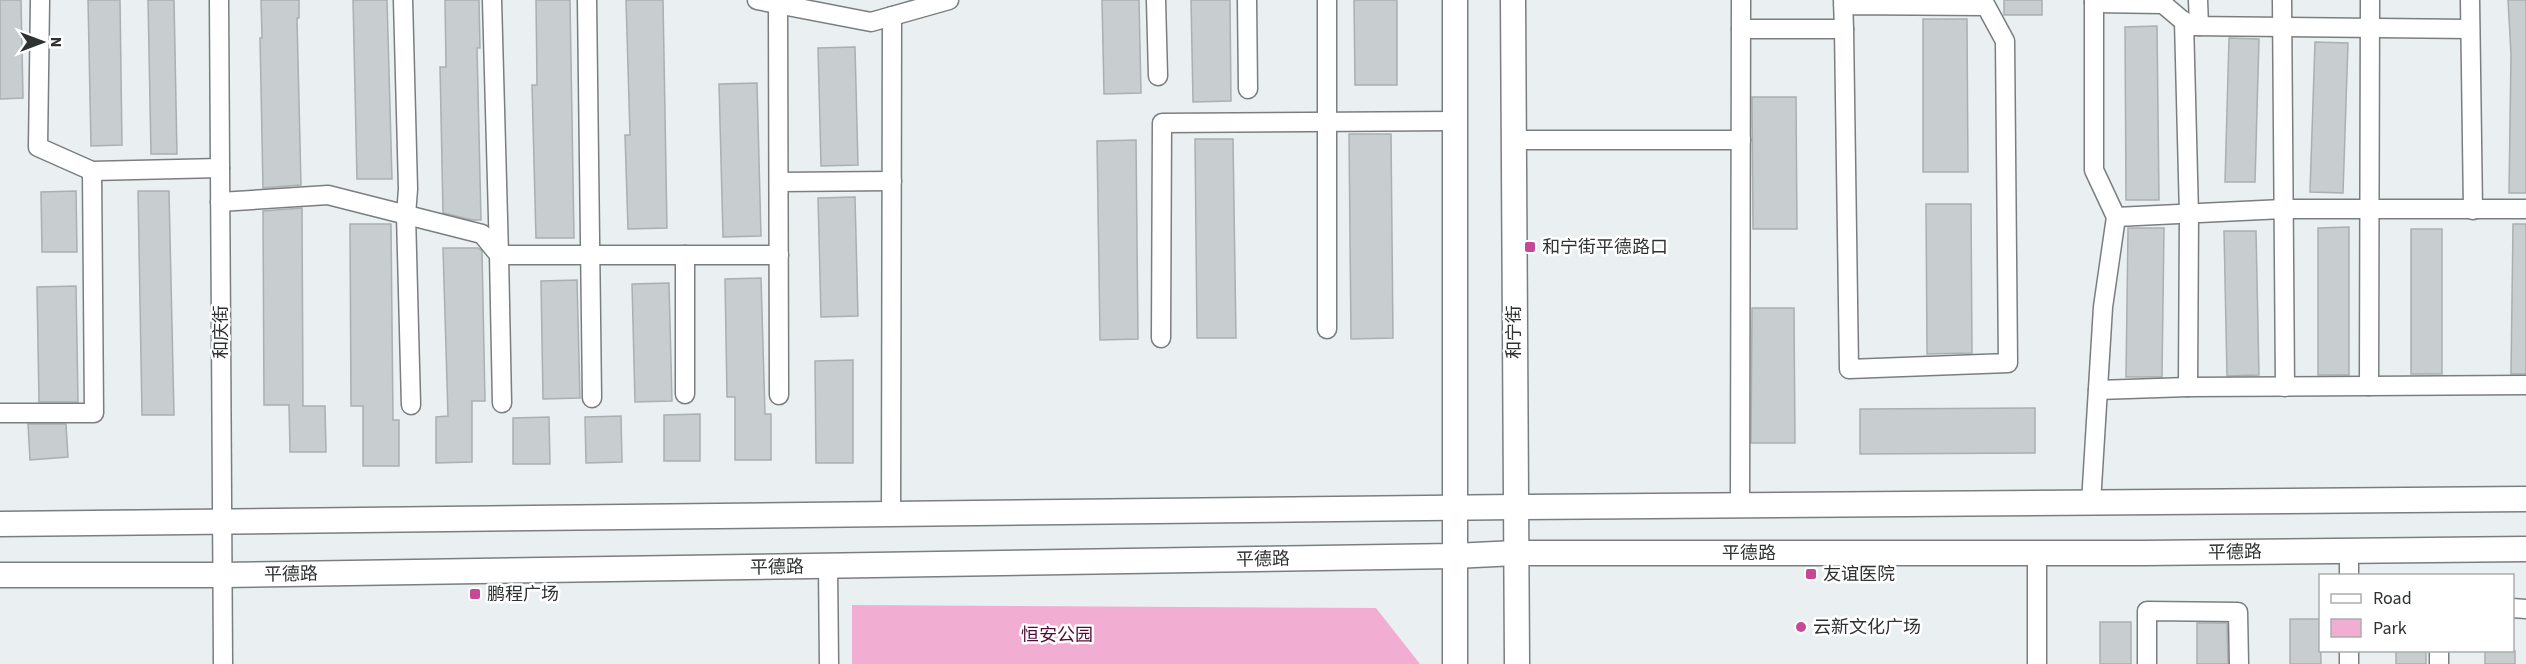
<svg xmlns="http://www.w3.org/2000/svg" width="2526" height="664" viewBox="0 0 2526 664" font-family="'Source Sans 3','Noto Sans SC',sans-serif">
	<rect width="100%" height="100%" fill="#eaf0f1"/>
	<path fill="#f2aed2" d="M852 605 1376 608 1420 664H852Z"/>
	<g fill="#c8cdcf" stroke="#aaafb1" stroke-width="1.5">
		<path d="M0 0H21L23 98 0 99Z"/>
		<path d="M88 0H120L122 145 91 146Z"/>
		<path d="M148 0H174L177 154H151Z"/>
		<path d="M261 0H299V18H297L301 185 263 188 260 38H262Z"/>
		<path d="M353 0H387L392 179H357Z"/>
		<path d="M445 0H479L480 48H477L481 220H472L443 213 440 67H446Z"/>
		<path d="M536 0H570L574 238H536L532 85H537Z"/>
		<path d="M626 0H663L667 228 628 229 625 135H630Z"/>
		<path d="M1102 0H1139L1141 93 1104 94Z"/>
		<path d="M1191 0H1230L1231 101 1193 102Z"/>
		<path d="M1354 0H1397V85H1355Z"/>
		<rect x="2004" y="0" width="38" height="15"/>
		<path d="M2508 0H2526V193H2509L2511 54Z"/>
		<path d="M1923 19H1967L1968 172H1923Z"/>
		<path d="M2157 26 2159 200H2126L2125 27Z"/>
		<path d="M2229 38 2259 39 2255 182H2225Z"/>
		<path d="M2315 42 2348 43 2343 193 2310 192Z"/>
		<path d="M855 47 858 165 821 166 818 48Z"/>
		<path d="M757 83 761 236 723 237 719 84Z"/>
		<path d="M1752 97H1796L1797 229H1753Z"/>
		<path d="M1349 134H1391L1393 338 1351 339Z"/>
		<path d="M1195 139H1233L1236 338H1197Z"/>
		<path d="M1136 140 1138 339 1100 340 1097 141Z"/>
		<path d="M76 191 77 252H42L41 192Z"/>
		<path d="M138 191H169L174 415H142Z"/>
		<path d="M855 197 858 316 821 317 818 198Z"/>
		<path d="M1926 204H1971L1972 353 1927 354Z"/>
		<path d="M302 208 303 406H325L326 452H290L289 405H264L263 211Z"/>
		<path d="M350 224H391L393 420H399V466H363V406H351Z"/>
		<path d="M2513 224H2526V374H2511Z"/>
		<path d="M2349 227V375H2318V228Z"/>
		<path d="M2128 228H2164L2162 377H2126Z"/>
		<rect x="2411" y="229" width="31" height="145"/>
		<path d="M2224 231H2256L2259 375 2227 376Z"/>
		<path d="M443 248H478L482 251 485 401H472V462L436 463V417L448 416Z"/>
		<path d="M761 278 765 414H771V460H735V397H727L725 279Z"/>
		<path d="M577 280 580 398 543 399 541 281Z"/>
		<path d="M669 283 672 401 635 402 632 284Z"/>
		<path d="M76 286 78 402H39L37 287Z"/>
		<path d="M1752 308H1794L1795 443H1751Z"/>
		<path d="M853 360V463H816L815 361Z"/>
		<path d="M2035 408V453L1860 454V409Z"/>
		<path d="M700 414V461H664V415Z"/>
		<path d="M621 416 622 462 586 463 585 417Z"/>
		<path d="M549 417 550 464H513V418Z"/>
		<path d="M28 424H66L68 457 30 460Z"/>
		<path d="M2290 619H2320L2321 664H2290Z"/>
		<rect x="2100" y="622" width="31" height="42"/>
		<path d="M2197 623H2227L2228 664H2197Z"/>
		<rect x="2396" y="651" width="30" height="13"/>
		<rect x="2485" y="651" width="30" height="13"/>
	</g>
	<g fill="none" stroke-linecap="round" stroke-linejoin="round">
		<defs>
			<g id="minor">
				<path d="M40 0 38 147 92 171 220 168"/>
				<path d="M219 0 223 664"/>
				<path d="M403 0 408 189 406 215 411 405"/>
				<path d="M492 0 499 255H779"/>
				<path d="M587 0 592 398"/>
				<path d="M757 0 871 22 949 0"/>
				<path d="M1156 0 1158 76"/>
				<path d="M1247 0 1248 89"/>
				<path d="M1843 0 1844 29 1849 369 2008 363 2005 41 1986 6 1843 5"/>
				<path d="M2094 0V170L2116 217"/>
				<path d="M2198 0 2199 26"/>
				<path d="M2282 0 2285 387"/>
				<path d="M2470 0 2473 210"/>
				<path d="M2094 3 2163 4 2189 26 2470 29"/>
				<path d="M778 4 779 395"/>
				<path d="M2184 21 2189 215 2188 387"/>
				<path d="M1741 29H1844"/>
				<path d="M1513 140H1741"/>
				<path d="M779 182 892 181"/>
				<path d="M220 202 328 195 482 234 499 255 502 403"/>
				<path d="M685 255V394"/>
				<path d="M1327 329V0"/>
				<path d="M1161 338 1162 123 1455 121"/>
				<path d="M2369 386 2370 0"/>
				<path d="M2098 390 2188 387 2526 385"/>
				<path d="M0 413H94L92 171"/>
				<path d="M2091 503 2103 307 2116 217 2283 209H2526"/>
				<path d="M1740 505 1741 0"/>
				<path d="M891 514 892 16"/>
				<path d="M2349 551V576"/>
				<path d="M2037 553V664"/>
				<path d="M828 566 829 664"/>
				<path d="M2512 608 2526 609"/>
				<path d="M2349 650V664"/>
				<path d="M2439 650V664"/>
				<path d="M2147 664V611L2238 612 2239 664"/>
			</g>
			<g id="major">
				<path d="M1513 0 1517 664"/>
				<path d="M0 524 1515 507 2526 499"/>
				<path d="M0 575H222L1454 556 1516 553H2143L2526 549"/>
				<path d="M1455 664V0"/>
			</g>
		</defs>
		<use href="#minor" stroke="#7a7e80" stroke-width="21"/>
		<use href="#major" stroke="#7a7e80" stroke-width="27"/>
		<use href="#minor" stroke="#fff" stroke-width="18"/>
		<use href="#major" stroke="#fff" stroke-width="24"/>
	</g>
	<g fill="#c64896" stroke="#fff" stroke-width="2">
		<rect x="1524" y="241" width="12" height="12" rx="3"/>
		<rect x="1805" y="568" width="12" height="12" rx="3"/>
		<rect x="469" y="588" width="12" height="12" rx="3"/>
		<circle cx="1801" cy="627" r="6"/>
	</g>
	<g text-anchor="middle" stroke-width="5" stroke-linejoin="round" paint-order="stroke">
		<g font-size="18" fill="#2f3232" stroke="#fff" text-anchor="start">
			<text x="1542" y="253">和宁街平德路口</text>
			<text x="1823" y="580">友谊医院</text>
			<text x="487" y="600">鹏程广场</text>
			<text x="1813" y="633">云新文化广场</text>
		</g>
		<g font-size="18" fill="#2f3232" stroke="#fff">
			<text transform="translate(221 332) rotate(-90)" y="6">和庆街</text>
			<text transform="translate(1514 332) rotate(-90)" y="6">和宁街</text>
			<text transform="translate(2235 552) rotate(-1)" y="6">平德路</text>
			<text x="1749" y="559">平德路</text>
			<text transform="translate(1263 559) rotate(-1)" y="6">平德路</text>
			<text transform="translate(777 567) rotate(-1)" y="6">平德路</text>
			<text transform="translate(291 574) rotate(-1)" y="6">平德路</text>
		</g>
		<g font-size="18" fill="#510b3a" stroke="#fff">
			<text x="1057" y="641">恒安公园</text>
		</g>
	</g>
	<rect x="2319" y="574" width="195" height="78" fill="#ffffff" stroke="#acadad" stroke-width="1.5"/>
	<rect x="2331" y="594" width="30" height="9" fill="#ffffff" stroke="#acadad" stroke-width="1.5"/>
	<text x="2373" y="604" font-size="18" fill="#2f3232">Road</text>
	<rect x="2331" y="619" width="30" height="18" fill="#f2aed2" stroke="#acadad" stroke-width="1.5"/>
	<text x="2373" y="634" font-size="18" fill="#2f3232">Park</text>
	<g transform="translate(42 42) rotate(90)" stroke="#ffffff" stroke-width="4.5" paint-order="stroke">
	<path d="M0-4.5L10 22L0 15L-10 22Z" fill="#2f3232"/>
	<text y="-9" font-size="16" font-weight="bold" text-anchor="middle" fill="#2f3232">N</text>
	</g>
</svg>
